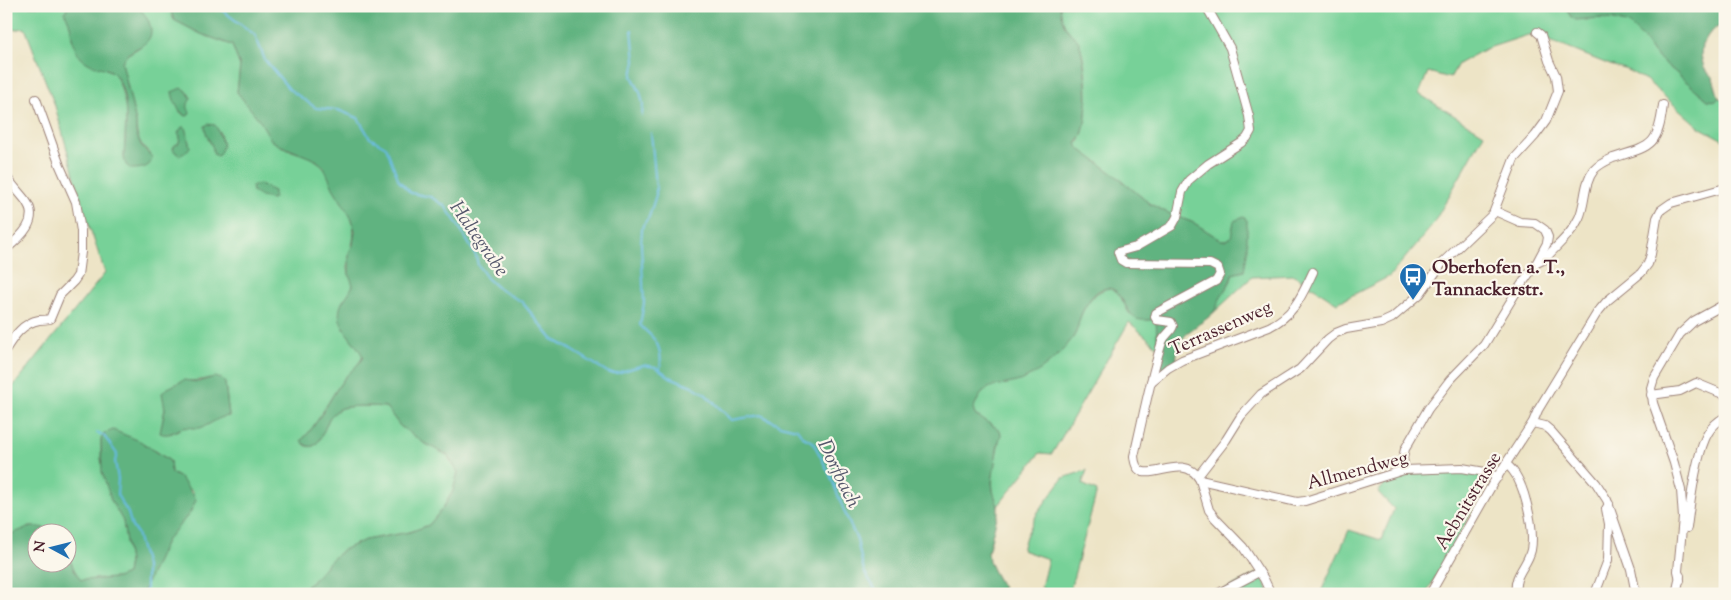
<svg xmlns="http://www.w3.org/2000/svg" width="1731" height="600" viewBox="0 0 1731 600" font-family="'Sorts Mill Goudy',serif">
	<rect width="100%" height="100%" fill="#fbf7ec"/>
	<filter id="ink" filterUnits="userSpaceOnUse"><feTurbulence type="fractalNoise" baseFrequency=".02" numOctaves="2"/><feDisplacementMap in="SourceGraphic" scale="10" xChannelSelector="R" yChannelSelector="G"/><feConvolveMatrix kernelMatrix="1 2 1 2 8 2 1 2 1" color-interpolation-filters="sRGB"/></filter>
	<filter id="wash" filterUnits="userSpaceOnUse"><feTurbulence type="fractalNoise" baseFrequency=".0096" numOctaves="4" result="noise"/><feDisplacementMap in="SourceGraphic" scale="20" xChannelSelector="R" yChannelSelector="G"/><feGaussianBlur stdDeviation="1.12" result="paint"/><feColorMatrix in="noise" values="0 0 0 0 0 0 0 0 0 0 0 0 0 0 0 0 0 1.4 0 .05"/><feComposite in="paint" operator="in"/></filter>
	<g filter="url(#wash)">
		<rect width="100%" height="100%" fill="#ede4c6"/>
		<g fill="#77d198" stroke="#607862" fill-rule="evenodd">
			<path d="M6 6H68L65 12 70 24 73 44 95 66 103 67 115 74 121 88 125 105 126 115 124 158 150 153C140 145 136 136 136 123L122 62 125 56 140 47 139 7 136 6H169L174 20 201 34 232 45 240 66 237 92C245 102 254 112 261 122 266 130 270 137 277 143 287 152 304 153 315 160 327 167 346 204 351 218 360 241 344 254 349 274 350 277 352 281 353 285L350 294 342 302 350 338 358 347 363 356C358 367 349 371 343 380 328 400 319 423 301 441 317 460 324 426 330 417 332 415 336 411 339 409 347 405 376 406 386 407L400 426 424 443 447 455 458 472 453 491 443 508 429 525 410 532 365 540 343 550 330 561 311 583 294 594H141L166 541 190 513 193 492 183 484 182 479 171 473 170 461 156 451 105 433 101 439V459L111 500 123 521 129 562 127 574 117 578 81 580C68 562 68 554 68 532H50L44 528 29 527 17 533 6 535V395L105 273 83 207 55 106 25 28 6 31ZM186 90 191 98 187 103V116C178 113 179 110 176 102ZM185 131 189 143 179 155 175 152 173 148 175 145 179 144 180 136ZM219 131 223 145 214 155V149L208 139ZM209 378 225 383 229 416 220 417 203 427 196 428 184 427 170 434 164 416 165 403 162 393C168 388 180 381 188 381 196 380 201 381 209 378Z"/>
			<path d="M1060 6H1565L1571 17 1586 20 1601 18 1615 20 1629 24 1643 38 1654 54 1708 100 1716 101 1719 98 1725 99V141L1699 127 1646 80 1625 69 1610 65 1535 35H1528L1485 49 1458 64 1450 78 1428 72 1419 94 1484 134 1432 226 1390 276 1337 303 1294 275 1252 277 1209 317C1216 309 1217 304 1221 296 1225 288 1232 284 1232 274L1244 271 1234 221 1232 237 1227 240H1221L1194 223 1168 213 1150 204 1115 175 1078 148 1076 143 1079 142C1091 121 1088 65 1079 43 1077 39 1074 37 1071 34 1064 26 1061 17 1060 6Z"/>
			<path d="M1110 288 1118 292 1129 313 1148 320 1156 319 1157 335 1160 349 1129 322 1052 454 1040 453 998 506C988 488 994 466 998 446 999 440 1001 436 1000 430L975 415 973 409C987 377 995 390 1021 380 1032 376 1041 368 1049 361 1057 353 1068 345 1074 336 1077 332 1078 324 1080 318 1085 304 1095 290 1110 288Z"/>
			<path d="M1087 470 1082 484 1097 491 1069 594H1049L1041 587 1048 559 1022 550 1026 536 1038 512 1063 478Z"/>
			<path d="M1452 471 1491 477 1426 594H1320L1349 530 1381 540 1394 509 1378 492 1389 479 1405 474Z"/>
			<path d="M1259 572 1271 594H1217Z"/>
		</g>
		<g fill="#61b380" stroke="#566956">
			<path d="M68 6H136C142 10 146 16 149 22 159 48 129 45 122 62L136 123V133L141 145 152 157C152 168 140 169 131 169L126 165 124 158C125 134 131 95 115 75 110 68 102 68 95 66 73 58 74 45 70 26 69 21 66 17 65 12Z"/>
			<path d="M169 6H1060C1061 17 1063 26 1071 34 1074 37 1077 38 1079 43 1086 60 1093 132 1076 143L1078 148 1115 175 1150 204 1168 213 1194 223 1221 240H1227L1231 237 1234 221 1243 217 1247 220V254L1244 271 1232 274C1231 283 1226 287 1222 295 1218 302 1217 309 1211 315 1206 320 1200 323 1195 327 1182 336 1176 347 1176 363L1153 380 1160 349 1157 335 1156 319C1150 320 1143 321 1137 319 1123 313 1123 283 1103 289 1093 292 1085 306 1081 315 1078 322 1078 330 1074 336 1070 342 1064 349 1059 354 1049 364 1035 375 1022 380 996 390 987 377 973 409L975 415 1000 430 1001 435 998 444 992 482 993 491 998 506V513L988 552 989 561 993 570 1003 588 998 591 999 594H294L311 583 330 561 343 550 365 540 410 532 429 525 443 508 453 491 458 472 447 455 424 443 400 426 386 407C376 406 347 405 339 409 336 411 332 415 330 417 324 427 318 459 301 441 319 423 328 401 343 380 349 371 358 367 363 357 355 339 333 326 341 305 344 298 350 293 353 285L349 274V253L353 245 355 231 352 219 333 188 324 167 316 160 279 145 271 140 260 121 237 92 240 66 232 45 201 34 174 20Z"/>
			<path d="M1565 6H1725V25L1716 28 1709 34 1702 45 1701 55 1704 68 1713 78 1719 98 1716 101 1708 100 1654 54 1643 38 1629 24 1615 20 1601 18 1576 20 1571 17Z"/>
			<path d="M181 88 186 90 191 98C188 103 186 107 190 112L189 115 187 116C179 114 173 100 172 92Z"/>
			<path d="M208 124 215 125 217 128 223 145 220 154 217 156 213 153C214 143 205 138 205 126Z"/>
			<path d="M182 127H185L190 147 185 153 179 155 175 152 173 149 175 145 179 143 180 136 178 133Z"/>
			<path d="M259 184 274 191V198L272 199 261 197 253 192 252 186Z"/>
			<path d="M214 377 222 379 225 383 229 416C218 417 213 423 203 427 196 430 190 426 183 428 174 430 170 437 160 433L165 409 162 393 166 389 184 380 198 382Z"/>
			<path d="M113 430 140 441 170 461 171 473 182 479C186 487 192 492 196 500L190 513 166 541 144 590 141 594H6V535C22 532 34 520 50 532H38V562H68V554L74 570 81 580 117 578 127 574 129 562 123 521 111 500 102 472 101 439 105 433Z"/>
		</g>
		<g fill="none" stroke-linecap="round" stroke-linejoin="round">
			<g stroke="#67bbe3" stroke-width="2">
				<path d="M221 6 223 11 255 35 265 60 289 89 316 108 338 110 358 118 370 138 386 147 399 181 411 193 431 197 445 206 458 225 476 256 478 265 487 278 499 289 522 302 552 339 572 350 609 373H617L643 365 656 367 670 377 692 386 704 393 732 420 761 415 780 425 797 429 803 437 813 442 830 475 845 513 857 540 864 571 878 594"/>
				<path d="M632 30 635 61 632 76 640 92 643 104 642 115"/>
				<path d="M651 133 656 186V195L649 217 643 225 642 230 641 244 644 303 640 325C643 329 648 332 652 337 660 345 662 358 660 369"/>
				<path d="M97 433 104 436 117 454 115 461 118 479 117 495 128 513 132 527 137 533 140 545 146 566V594"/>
			</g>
		</g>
	</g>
	<g filter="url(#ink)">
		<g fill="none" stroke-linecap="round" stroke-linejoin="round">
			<defs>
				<g id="minor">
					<path d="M1206 6 1230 48 1249 116 1251 131 1247 138 1241 143 1208 164 1189 180 1182 192 1177 217 1172 226 1136 247 1118 252 1121 260 1126 263 1210 264 1218 268 1220 274 1216 281 1156 313 1155 317 1157 320 1171 322 1173 326C1171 333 1164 335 1162 342 1150 379 1143 418 1134 456 1137 496 1181 446 1200 480L1297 502 1305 501 1404 470 1462 468 1485 472 1498 477"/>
					<path d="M6 176C12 185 19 192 26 201 40 220 21 237 6 249"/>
					<path d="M1539 262 1545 259C1557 245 1571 235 1579 218 1586 203 1583 184 1594 170 1599 164 1606 161 1613 158 1651 146 1658 147 1663 105"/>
					<path d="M6 349C14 336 23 323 39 320 43 320 46 320 50 319L60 295 74 281 78 275 81 252V231L76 202 60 166 36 99"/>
					<path d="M1151 382 1168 368 1182 360 1269 327C1295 314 1301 297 1313 272"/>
					<path d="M1651 395 1680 391 1696 383 1725 395"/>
					<path d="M1533 423 1545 426 1551 431 1596 483 1607 500 1631 569 1636 594"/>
					<path d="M1507 465C1524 477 1535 529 1531 550 1527 567 1513 574 1516 594"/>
					<path d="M1405 470 1403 458 1405 449 1428 409 1450 380 1484 345 1515 294 1537 262 1547 243 1548 237 1545 230 1535 223 1520 222 1495 211"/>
					<path d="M1198 476 1226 440 1241 416 1261 394 1300 369 1328 339 1336 333 1346 329 1381 323 1392 318 1420 294 1443 262 1493 214 1514 159 1535 136 1546 121 1558 91 1556 76 1549 61 1541 35 1537 32"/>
					<path d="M1200 480 1209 510 1215 518 1243 547 1264 579 1271 594"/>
					<path d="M1687 528C1690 504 1696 453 1708 433 1712 426 1718 421 1725 417"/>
					<path d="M1680 580 1678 571 1683 518 1681 490 1674 463 1653 403 1651 388 1654 378 1680 334 1694 321 1725 304"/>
					<path d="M1217 594 1259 572"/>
					<path d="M1430 594 1492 485 1533 422 1538 410 1597 313 1607 301 1641 273 1648 264 1651 254 1657 218 1661 210 1671 203 1725 188"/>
					<path d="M1595 594 1608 560 1609 524 1606 509 1609 504"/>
					<path d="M1676 594 1680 576"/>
				</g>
			</defs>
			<use href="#minor" stroke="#9c8278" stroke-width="10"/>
			<use href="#minor" stroke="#fff" stroke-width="8"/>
		</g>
	</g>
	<defs>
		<symbol id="bus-pin" viewBox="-11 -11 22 30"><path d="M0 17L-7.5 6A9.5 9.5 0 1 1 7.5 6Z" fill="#1f6fb2" stroke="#fbf7ec"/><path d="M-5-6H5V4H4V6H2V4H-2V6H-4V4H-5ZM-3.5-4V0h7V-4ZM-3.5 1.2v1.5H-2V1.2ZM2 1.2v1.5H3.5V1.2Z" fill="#fff"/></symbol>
	</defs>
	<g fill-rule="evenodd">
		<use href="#bus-pin" x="1397" y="261" width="32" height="43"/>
	</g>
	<g text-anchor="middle" stroke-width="4.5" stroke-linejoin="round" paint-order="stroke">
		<g font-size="19" font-weight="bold" fill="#4a1f2b" stroke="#fbf7ec" text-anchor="start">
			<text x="1432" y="273">Oberhofen a. T.,<tspan x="1432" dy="22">Tannackerstr.</tspan></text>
		</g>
		<g font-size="19" fill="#4a1f2b" stroke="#fbf7ec">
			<text transform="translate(1220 327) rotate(-24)" y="7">Terrassenweg</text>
			<text transform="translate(1357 469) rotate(-15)" y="7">Allmendweg</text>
			<text transform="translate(1467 500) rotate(-59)" y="7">Aebnitstrasse</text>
		</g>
		<g font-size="20" font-style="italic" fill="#54566b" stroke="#fbf7ec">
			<text transform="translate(480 238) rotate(55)" y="7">Haltegrabe</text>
			<text transform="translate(840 473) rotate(64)" y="7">Dorfbach</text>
		</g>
	</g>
	<rect width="1731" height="600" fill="none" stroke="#fbf7ec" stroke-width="25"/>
	<g transform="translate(52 548) rotate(277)"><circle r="24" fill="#fbf7ec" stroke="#b4a19f"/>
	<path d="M0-4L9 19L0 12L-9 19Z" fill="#1f6fb2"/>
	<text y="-8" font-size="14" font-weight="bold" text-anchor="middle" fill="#4a1f2b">N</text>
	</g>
</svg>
